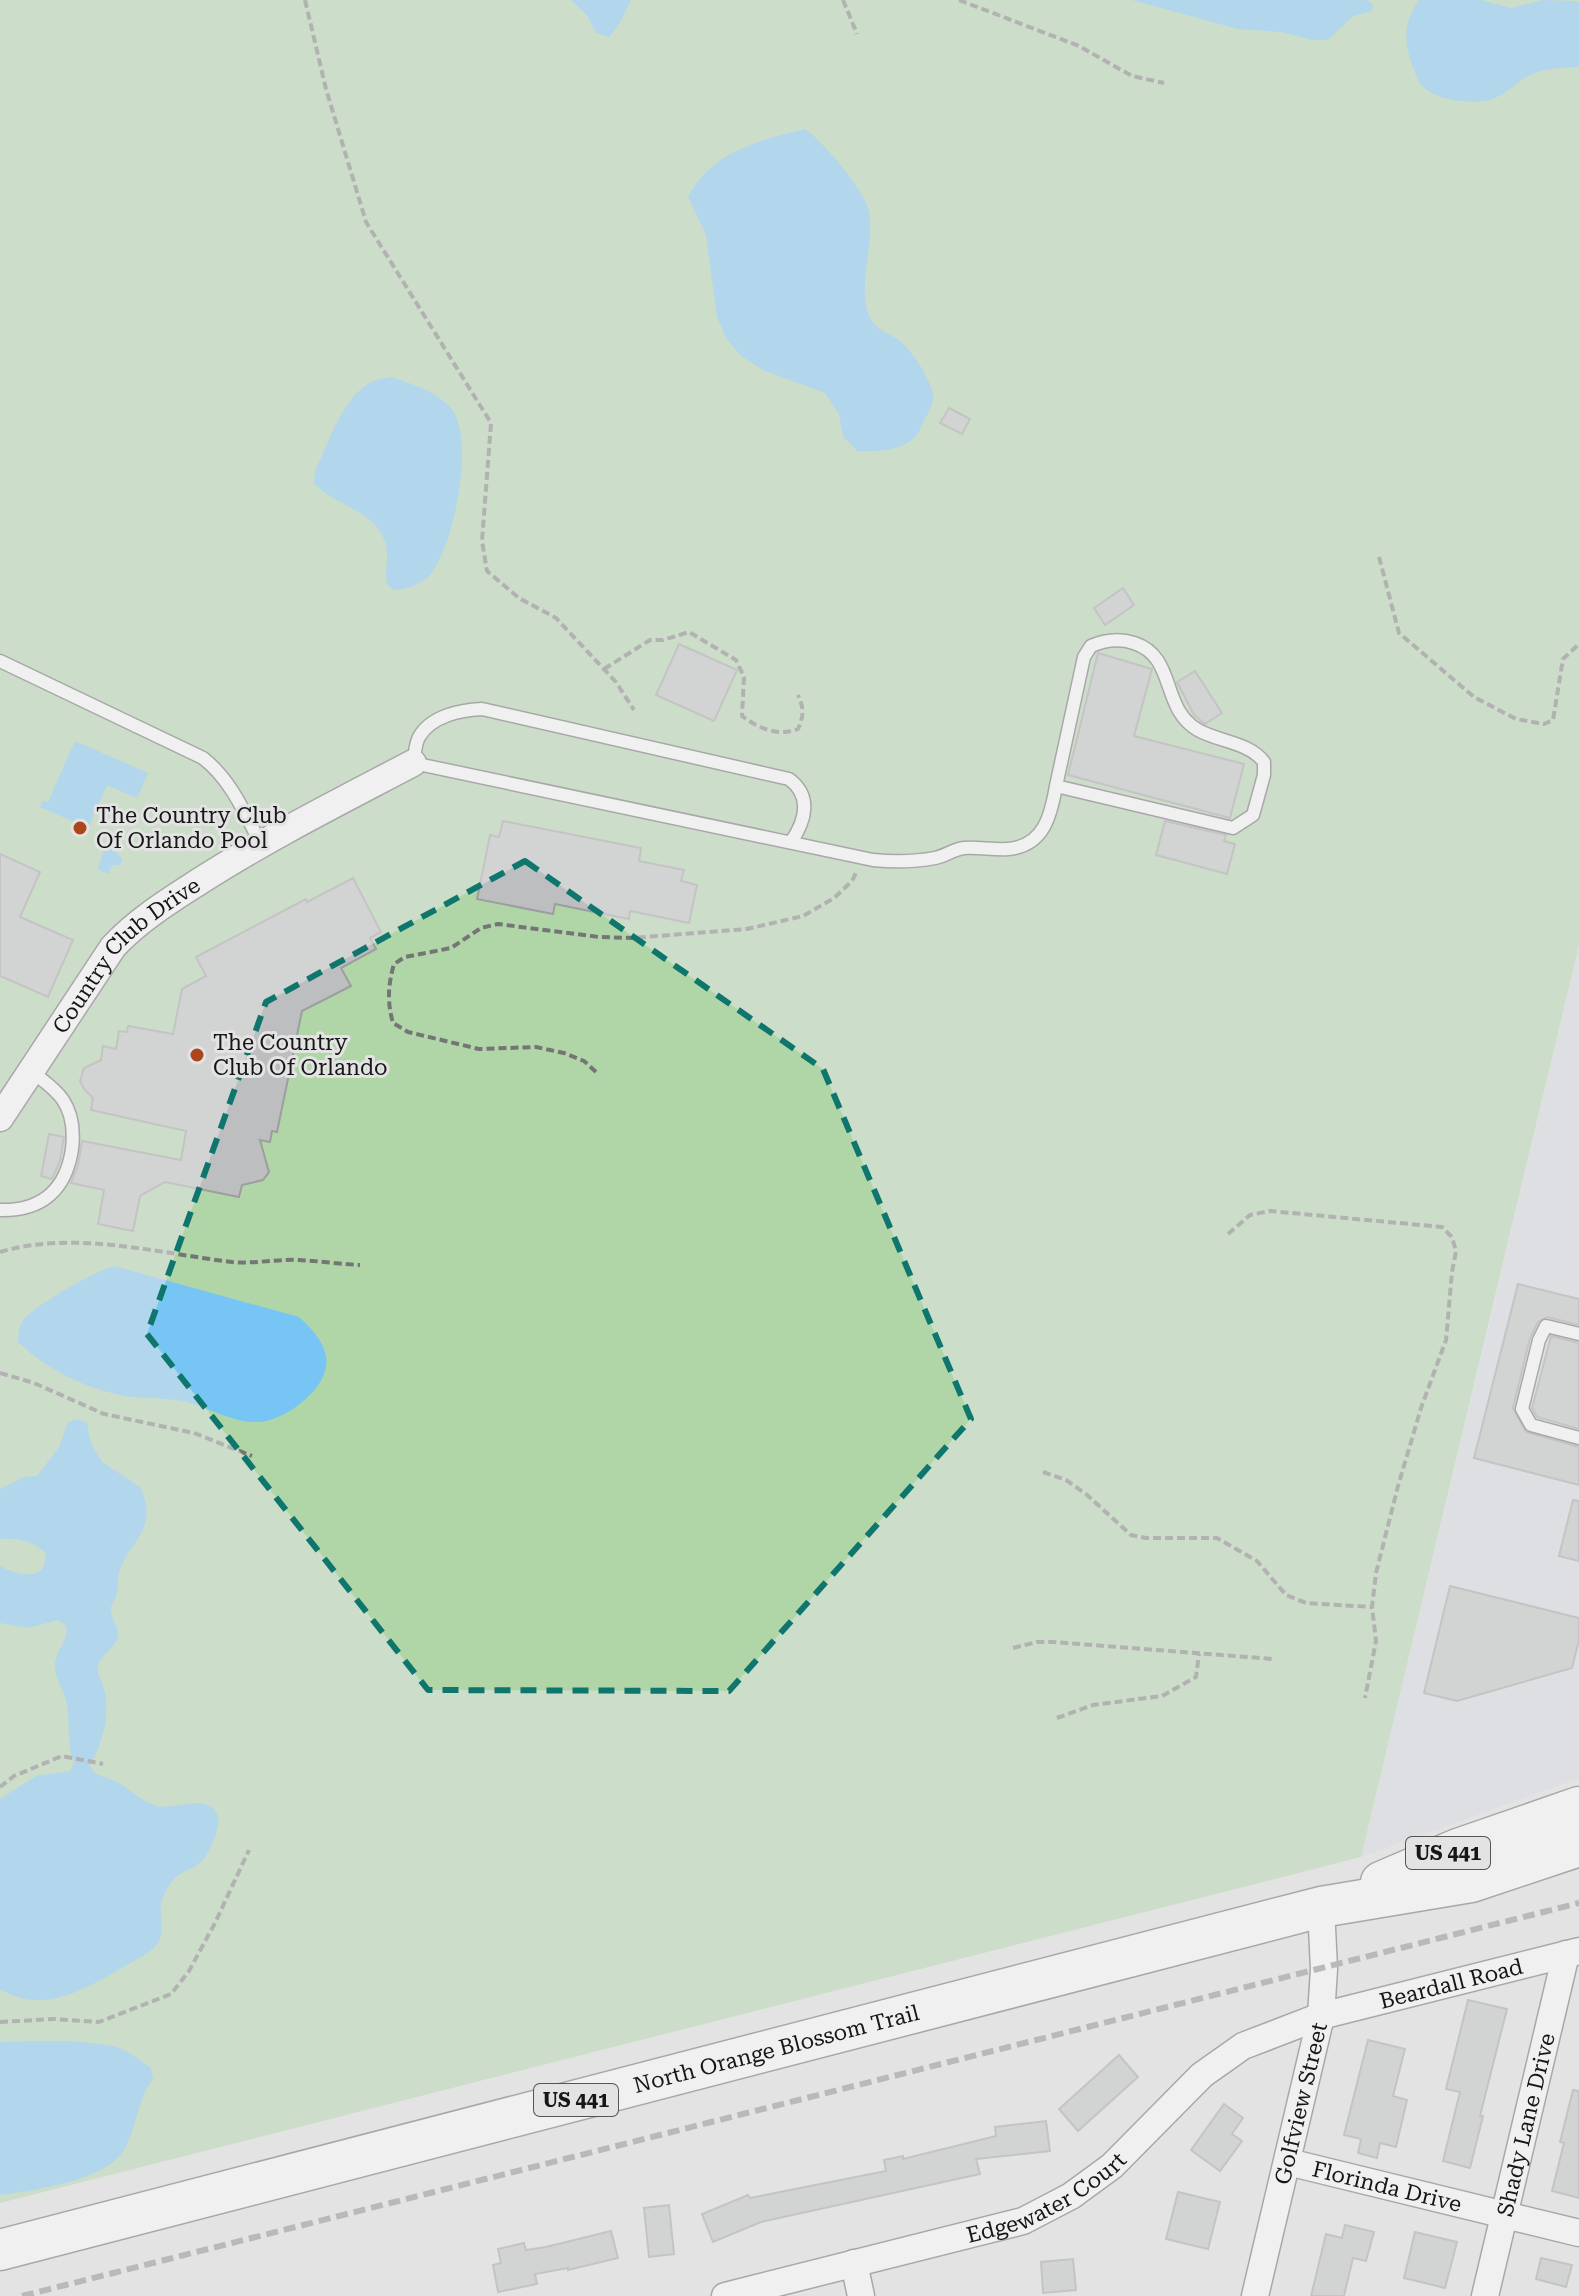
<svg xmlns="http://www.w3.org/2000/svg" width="1579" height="2296" viewBox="0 0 1579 2296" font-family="'Roboto Serif',serif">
	<rect width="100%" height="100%" fill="#e3e3e4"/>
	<path fill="#d4d9e1" d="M1579 945V1778L1361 1857 1502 1271Z"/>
	<path fill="#b0d6a8" d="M0 0H1579V945L1361 1857 0 2203Z"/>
	<g fill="#76c5f5">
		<path d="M571 0H631L620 23 609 37 596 33 587 15Z"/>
		<path d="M1132 0H1367L1373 4 1372 11 1353 16 1328 40H1312L1281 32 1238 29Z"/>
		<path d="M1419 0H1481L1511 8 1543 0 1577 1 1579 3V67C1563 67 1538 69 1525 78 1502 94 1494 105 1463 101 1450 100 1432 96 1422 86 1418 82 1416 75 1414 70 1404 44 1402 24 1419 0Z"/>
		<path d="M805 129C823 141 864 190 869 211 875 240 859 278 867 309 872 330 885 330 900 341 911 349 935 385 933 399 932 408 925 418 921 427 912 451 879 452 857 451L843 436 839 414 825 393 763 370 741 356 726 338 717 317 706 235 688 197C712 151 758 141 805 129Z"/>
		<path d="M391 377C411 383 437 392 451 408 476 438 454 550 428 577 419 585 406 589 394 590L387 584C384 571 389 559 386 546 379 511 334 506 314 483L315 471C329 443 342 396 373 381 378 379 386 378 391 377Z"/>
		<path d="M75 741 148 773 137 798 107 785 88 828 40 807 43 801 48 802Z"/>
		<path d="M106 843 118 848 116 852 123 859 120 865H112L108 874 98 869Z"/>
		<path d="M114 1266 299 1317C310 1327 323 1340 326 1356 332 1387 284 1422 257 1422 234 1423 209 1408 187 1402 167 1397 146 1399 126 1396 89 1390 45 1369 18 1342 18 1334 19 1324 25 1318 42 1301 92 1273 114 1266Z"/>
		<path d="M77 1419 87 1423 91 1443 102 1462 140 1487C158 1524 136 1537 121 1566 117 1575 119 1586 116 1596 115 1600 112 1603 111 1607 109 1617 119 1625 118 1636 115 1650 101 1653 98 1666 96 1674 102 1680 104 1689 111 1715 102 1743 90 1766 96 1777 105 1776 115 1781 130 1788 141 1802 157 1806 174 1811 210 1790 218 1817 221 1828 209 1854 201 1862 191 1871 180 1870 171 1883 151 1910 168 1922 159 1941 153 1953 136 1959 125 1966 87 1988 44 2016 0 1989V1799L36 1776 70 1771 74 1764C66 1743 71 1721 66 1700 62 1686 54 1677 55 1663 57 1649 69 1639 66 1626L58 1620 28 1628 0 1623V1566C19 1576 49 1583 45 1552 31 1540 18 1538 0 1539V1489L24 1477 37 1476 59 1447 68 1422Z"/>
		<path d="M0 2042C36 2041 78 2039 113 2046 127 2049 140 2060 151 2068L153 2079C138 2098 137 2126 125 2148 108 2181 34 2190 0 2195Z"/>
	</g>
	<g fill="#bdbebf" stroke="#9d9e9f" stroke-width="2">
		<path d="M949 408 970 419 962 434 940 423Z"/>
		<path d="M1123 588 1134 605 1105 625 1094 608Z"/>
		<path d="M679 644 737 670 714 721 656 695Z"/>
		<path d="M1098 653 1152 669 1134 736 1244 764 1230 818 1068 775Z"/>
		<path d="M1195 671 1222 713 1205 724 1194 715 1177 682Z"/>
		<path d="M503 821 641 848 639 861 684 870 681 881 697 885 689 923 630 911 629 919 555 904 553 914 477 899 490 835 499 837Z"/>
		<path d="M1165 821 1226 835 1224 841 1235 844 1227 874 1156 855Z"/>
		<path d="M0 854 40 872 20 917 73 940 48 997 0 976Z"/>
		<path d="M353 878 381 932 370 938 376 949 341 968 351 986 302 1011 277 1132 272 1131 270 1142 260 1140 269 1172 263 1180 242 1185 239 1197 165 1182 140 1196 133 1231 98 1224 104 1190 71 1183 78 1165 82 1141 181 1160 186 1131 91 1110 93 1098 84 1089 80 1081 84 1068 101 1060 103 1046 116 1049 119 1031 127 1032 128 1026 173 1034 182 989 206 976 196 957 306 899 307 902Z"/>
		<path d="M49 1134 64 1137 60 1161 52 1179 41 1176Z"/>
		<path d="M1518 1284 1579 1299V1325L1547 1317 1538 1322 1530 1338 1513 1408 1526 1432 1579 1447V1485L1474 1458Z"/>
		<path d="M1551 1336 1579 1343V1429L1537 1417 1532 1408Z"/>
		<path d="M1573 1500 1579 1501V1561L1559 1556Z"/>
		<path d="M1450 1586 1579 1618V1640L1572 1668 1457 1701 1424 1693Z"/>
		<path d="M1468 2000 1507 2009 1480 2116H1483L1470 2168 1443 2161 1460 2092 1446 2089Z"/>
		<path d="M1368 2040 1405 2049 1393 2096 1407 2100 1396 2147 1380 2143 1377 2158 1358 2153 1361 2139 1344 2135Z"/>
		<path d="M1119 2055 1138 2077 1078 2131 1059 2109Z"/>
		<path d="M1573 2090 1579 2091V2198L1552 2191 1564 2143 1560 2142Z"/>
		<path d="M1224 2104 1243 2118 1232 2134 1242 2141 1220 2171 1191 2150Z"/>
		<path d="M1046 2121 1050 2151 976 2159 980 2174 761 2222 713 2242 702 2214 748 2195 750 2198 886 2171 884 2160 903 2156V2159L996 2136 995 2127Z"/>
		<path d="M1178 2192 1220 2202 1208 2249 1166 2239Z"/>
		<path d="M669 2205 674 2254 649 2257 644 2208Z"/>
		<path d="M1345 2225 1374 2232 1366 2261 1353 2258 1344 2296H1311L1326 2234 1342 2238Z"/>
		<path d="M611 2231 618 2258 568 2270V2268L535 2274 537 2284 498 2292 493 2265 501 2263 498 2249 524 2243 526 2250 546 2247Z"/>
		<path d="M1415 2232 1457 2242 1445 2288 1404 2278Z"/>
		<path d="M1541 2258 1572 2265 1566 2287 1536 2279Z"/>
		<path d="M1073 2259 1076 2290 1043 2293 1041 2262Z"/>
	</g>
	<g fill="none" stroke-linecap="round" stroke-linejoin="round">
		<defs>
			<g id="service">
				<path d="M0 661 203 758C231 780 244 812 260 842"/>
				<path d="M791 842C806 820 812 796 789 779L482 709C460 710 431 716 419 737 415 744 415 756 413 763L873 860C894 862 914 862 935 858 945 856 954 849 964 848 979 847 993 850 1008 849 1044 846 1051 815 1056 786L1233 828 1253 815 1264 775V762C1249 742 1219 742 1198 730 1160 708 1177 657 1134 643 1119 638 1105 640 1091 646L1084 657 1056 786"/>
				<path d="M0 1210C42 1211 66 1190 72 1149 74 1132 73 1115 63 1100 55 1088 42 1080 31 1071"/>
				<path d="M1579 1334 1546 1326 1539 1340 1522 1409 1531 1425 1579 1438"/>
			</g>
			<g id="minor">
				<path id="s1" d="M0 1118 113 947C138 920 169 901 200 881 269 837 341 801 413 763"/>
				<path id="s2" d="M1288 2162 1579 2233"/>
				<path d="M854 2263 861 2296"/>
				<path id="s3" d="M725 2296 1023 2221 1071 2196 1112 2166 1202 2075 1243 2046 1321 2016 1579 1951"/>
				<path id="s4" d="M1255 2296 1321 2016 1324 1969 1321 1907"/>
				<path id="s5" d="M1485 2296 1566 1954"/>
			</g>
			<g id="primary">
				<path d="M1381 1882 1458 1849 1579 1807"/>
				<path id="s6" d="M0 2250 1321 1907 1471 1882 1579 1846"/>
			</g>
		</defs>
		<use href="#service" stroke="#606061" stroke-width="15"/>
		<use href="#minor" stroke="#606061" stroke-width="29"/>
		<use href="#primary" stroke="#606061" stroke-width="43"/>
		<g stroke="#757576" stroke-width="4" stroke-dasharray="8 4" stroke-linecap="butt">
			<path d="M305 0 326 89 366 222 491 423 482 541 487 571 519 598 556 618 616 682 634 710"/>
			<path d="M843 0 857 34"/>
			<path d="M959 0 1079 46 1132 76 1164 83"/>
			<path d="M1379 557 1399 633 1474 697 1516 719 1544 724 1553 720 1563 659 1579 644"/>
			<path d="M604 669 650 640H663L689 632 736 660 744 677 742 716C758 728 778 737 798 729 804 716 804 708 798 695"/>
			<path d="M596 1072 584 1061 564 1053 536 1047 479 1049 408 1032 393 1023C387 1002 388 985 394 964L405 957 451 948 481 928 498 924 599 937 632 938 747 929 803 916 834 898 852 881 856 873"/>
			<path d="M1228 1234 1250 1215 1270 1211 1442 1227 1452 1237 1456 1251 1452 1272 1446 1340 1421 1408 1398 1486 1376 1573 1372 1607 1376 1641 1365 1698"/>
			<path d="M0 1252C75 1230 156 1253 232 1262 254 1264 276 1259 299 1260 319 1261 340 1264 360 1265"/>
			<path d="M0 1373 34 1383 104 1414 194 1433 252 1456"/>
			<path d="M1043 1472 1066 1480 1086 1494 1131 1535 1146 1538H1217L1257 1561 1286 1595 1306 1603 1372 1607"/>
			<path d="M1013 1648 1037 1642H1053L1273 1659"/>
			<path d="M1057 1718 1093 1705 1162 1696 1196 1677 1199 1654"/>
			<path d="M0 1787 14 1776 62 1756 103 1764"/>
			<path d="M0 2022 54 2019 99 2022 171 1994 189 1971 215 1923 249 1850"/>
		</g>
		<use href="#service" stroke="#fff" stroke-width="12"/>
		<use href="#minor" stroke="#fff" stroke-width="26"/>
		<use href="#primary" stroke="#fff" stroke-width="40"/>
		<path stroke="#858585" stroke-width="6" stroke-dasharray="12 6" stroke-linecap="butt" d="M22 2296 1579 1903"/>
	</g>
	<path d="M0 0H1579V2296H0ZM525 861 823 1069 971 1419 729 1691 428 1690 147 1334 266 1002Z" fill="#e3e3e4" fill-opacity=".55" fill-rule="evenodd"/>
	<path fill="none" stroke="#0f766e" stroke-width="6" stroke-dasharray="16 10" stroke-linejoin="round" d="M525 861 823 1069 971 1419 729 1691 428 1690 147 1334 266 1002Z"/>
	<g fill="#ad471b" stroke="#e3e3e4" stroke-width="3">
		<circle cx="80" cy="828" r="8"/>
		<circle cx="197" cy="1055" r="8"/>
	</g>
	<g text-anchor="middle" stroke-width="6" stroke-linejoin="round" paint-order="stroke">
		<g fill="#e3e3e4" stroke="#545454" stroke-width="2">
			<rect x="1406" y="1837" width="84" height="32" rx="6"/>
			<rect x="534" y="2084" width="84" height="32" rx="6"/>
		</g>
		<g font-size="20" font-weight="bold" fill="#161616">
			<text x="1448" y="1860">US 441</text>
			<text x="576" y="2107">US 441</text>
		</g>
		<g font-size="22" fill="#161616" stroke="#e3e3e4" text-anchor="start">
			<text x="96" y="823">The Country Club<tspan x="96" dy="25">Of Orlando Pool</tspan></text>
			<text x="213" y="1050">The Country<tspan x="213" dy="25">Club Of Orlando</tspan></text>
		</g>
		<g font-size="22" fill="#161616" stroke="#e3e3e4">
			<text dy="8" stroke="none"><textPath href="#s1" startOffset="208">Country Club Drive</textPath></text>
			<text dy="8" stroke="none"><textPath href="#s3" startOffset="808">Beardall Road</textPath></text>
			<text dy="8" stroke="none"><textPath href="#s6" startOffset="802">North Orange Blossom Trail</textPath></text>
			<text dy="8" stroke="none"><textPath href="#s4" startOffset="198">Golfview Street</textPath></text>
			<text dy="8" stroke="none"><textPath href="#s5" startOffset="176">Shady Lane Drive</textPath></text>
			<text dy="8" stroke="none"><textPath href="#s2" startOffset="102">Florinda Drive</textPath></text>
			<text dy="8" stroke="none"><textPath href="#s3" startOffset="338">Edgewater Court</textPath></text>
		</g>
	</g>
</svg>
